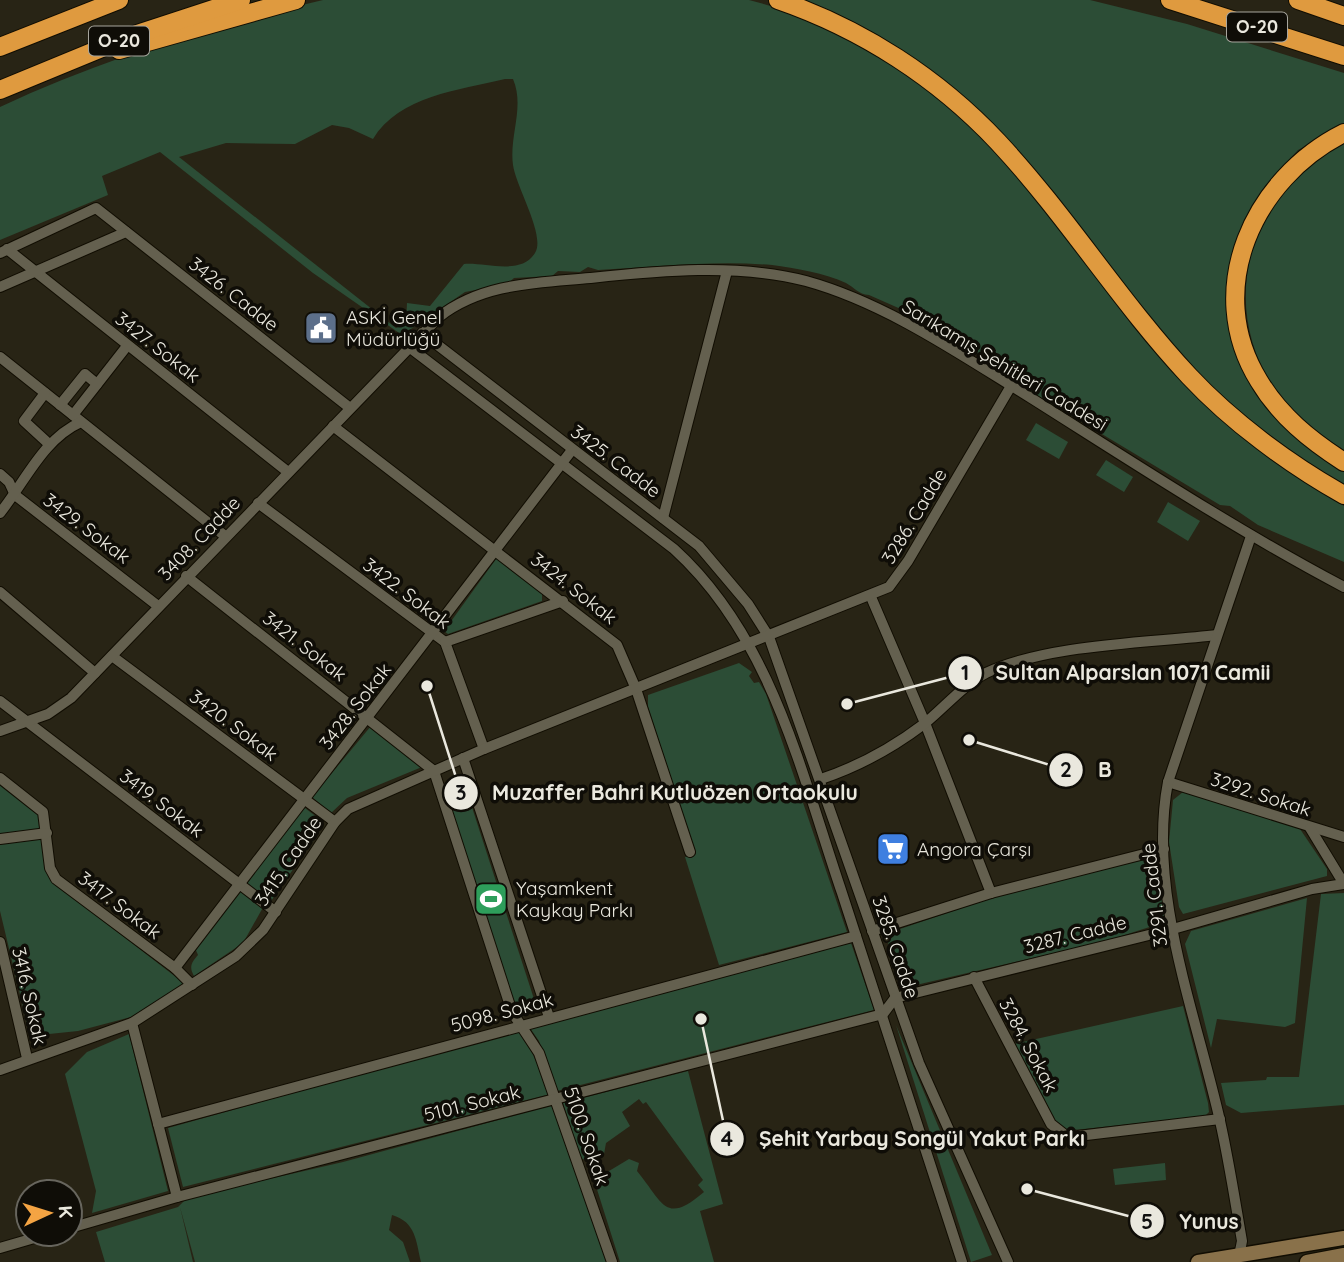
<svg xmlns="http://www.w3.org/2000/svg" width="1344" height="1262" viewBox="0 0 1344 1262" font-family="Quicksand,sans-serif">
	<rect width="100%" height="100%" fill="#282415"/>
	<g fill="#2c4d36" fill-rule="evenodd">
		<path d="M323 0H749C848 24 937 88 1005 162 1065 227 1109 304 1170 369 1220 422 1282 468 1344 506V562L1258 525 1230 506 1220 505 1032 392 937 325 869 295C858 294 855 288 846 283 825 273 795 268 772 265 714 260 655 267 598 270L588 267 580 272 558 271 552 276 514 278 507 284 465 292 402 335 313 273 160 152 102 176 108 195 0 240V107C102 59 214 25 323 0ZM505 79H513C525 107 509 136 513 165 516 187 546 236 535 253 521 276 485 262 464 264L430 306 407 303 406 323 396 328 179 157 226 143 295 144 332 125 349 128 373 139C399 96 459 90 505 79Z"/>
		<path d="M803 0H1090L1187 24 1344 73V126L1298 150 1265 186 1242 226 1230 276 1261 399 1295 437 1344 472V485C1287 451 1233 409 1187 361 1139 311 1101 254 1059 199 993 114 905 36 803 0Z"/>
		<path d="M1344 141V450C1325 438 1304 425 1289 408 1244 357 1232 285 1263 224 1268 214 1272 203 1278 195 1297 172 1320 157 1344 141Z"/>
		<path d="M1036 423 1068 442 1059 459 1026 440Z"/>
		<path d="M1106 460 1133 477 1124 492 1096 475Z"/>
		<path d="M1168 502 1200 521 1188 541 1157 522Z"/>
		<path d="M496 559H500L542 593V601L448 634 444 631Z"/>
		<path d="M739 663 752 672 749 676 754 683 759 682 766 694 847 932 719 965 685 857 696 854 648 707V695Z"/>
		<path d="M371 726 422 767 347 798 331 813 312 797Z"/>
		<path d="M0 782 39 814 43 829 0 834Z"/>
		<path d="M1183 792 1298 826 1327 869V876L1183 914 1179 907 1169 842 1173 800Z"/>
		<path d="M468 795 534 999 530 1011 518 1014 514 1005 447 799Z"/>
		<path d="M305 808 322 821 319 832 271 901 266 902 243 943 194 976C189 967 191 963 198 955L195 948 302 809Z"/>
		<path d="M43 837 45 866 55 884 185 984 131 1017 78 1031 30 1036 0 911V844Z"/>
		<path d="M1139 858H1152L1161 867 1165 916 1162 923 1109 940 916 985 902 979 888 943 897 930 995 897Z"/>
		<path d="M1344 893V1105L1241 1113 1226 1105 1221 1083 1266 1080 1267 1077H1299L1321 894Z"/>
		<path d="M1307 898 1295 1023 1285 1027 1217 1019 1211 1048 1185 944 1191 931Z"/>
		<path d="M851 943 874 1010 557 1091 539 1041 530 1028Z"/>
		<path d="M1183 1006 1208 1103 1209 1112 1205 1116 1065 1131 1057 1124 1014 1044Z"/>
		<path d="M896 1025 992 1255 971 1262Z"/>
		<path d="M519 1030 528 1043 550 1094 183 1187 168 1128Z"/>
		<path d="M129 1034 168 1191 92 1213 96 1191 65 1074 87 1052Z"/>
		<path d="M688 1071 723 1204 700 1211 714 1262H620L594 1180 629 1159 639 1163 637 1171C664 1204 665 1225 704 1192L698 1185 703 1180 646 1102 643 1104 639 1099 622 1112 630 1126 606 1143 604 1154 587 1161 581 1158 563 1103Z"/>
		<path d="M553 1105 607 1262H421C416 1241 416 1222 392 1215L389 1230 403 1242 410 1262H195L180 1207 193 1262H105L96 1232 178 1207 187 1198 343 1162Z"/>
		<path d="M1165 1163 1166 1180 1115 1185 1113 1169Z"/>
	</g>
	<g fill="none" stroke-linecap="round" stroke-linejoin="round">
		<defs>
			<g id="street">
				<path d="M7 249 288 472"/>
				<path d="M0 253 96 208 350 408"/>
				<path d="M0 287 126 232"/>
				<path d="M422 333 699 546 748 604 769 637 919 1063 1008 1262"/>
				<path d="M409 347 674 549C772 638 801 773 842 893 883 1016 923 1139 962 1262"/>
				<path d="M0 357 225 536"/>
				<path d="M45 393 24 421 49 444"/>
				<path d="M60 405 85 374 97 384"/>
				<path d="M73 415 127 346"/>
				<path d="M333 426 617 645 636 689 690 852"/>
				<path d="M0 474 9 482 15 495 158 606"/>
				<path d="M258 503 445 642 484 749"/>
				<path d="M0 513C25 482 43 439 81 422"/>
				<path d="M663 518 727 271"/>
				<path d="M186 576 434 771 512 1012 539 1053 612 1262"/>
				<path d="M0 592 95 673"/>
				<path d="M871 597 925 723 991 893"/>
				<path d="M445 642 563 601"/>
				<path d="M112 656 335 822"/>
				<path d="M0 701 276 912"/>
				<path d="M0 731 48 714 71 698 439 317C482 283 537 283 590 278 659 271 737 263 806 281 886 303 961 355 1031 398 1134 463 1236 530 1344 587"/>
				<path d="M463 758 549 1017"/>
				<path d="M0 778 43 812 50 868 56 879 175 968 192 985"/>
				<path d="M821 779C860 766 891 749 924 724 944 708 963 685 986 673 1047 644 1149 643 1217 635"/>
				<path d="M1168 782 1344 837"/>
				<path d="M1310 828 1344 884"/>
				<path d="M0 839 47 833"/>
				<path d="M872 931 991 893 1164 849"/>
				<path d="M0 942 27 1058"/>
				<path d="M175 968 572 450"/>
				<path d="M974 977 1051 1124 1065 1135 1078 1136 1220 1119"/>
				<path d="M132 1023 177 1197"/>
				<path d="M0 1070 132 1023 236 956 263 930 335 822 348 809 484 749 889 587 908 561 1011 386"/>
				<path d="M158 1124 856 936"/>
				<path d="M70 1228 177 1197 883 1014 895 998 1173 929 1312 889 1344 884"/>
				<path d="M0 1248 48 1234"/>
				<path d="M1239 1256 1242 1241C1235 1201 1229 1161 1220 1121 1196 1014 1147 892 1168 782L1251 536"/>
			</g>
			<g id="secondary">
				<path d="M1198 1262 1344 1238"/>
				<path d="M1307 1262 1344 1255"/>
			</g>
			<g id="highway">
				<path d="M778 0C862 29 938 78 998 142 1067 216 1120 302 1189 376 1232 422 1289 464 1344 495"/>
				<path d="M1170 0 1344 56"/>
				<path d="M1298 0 1344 16"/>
				<path d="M0 47 119 0"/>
				<path d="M119 50 296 0"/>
				<path d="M0 90 131 36 241 0"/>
				<path d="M1344 133C1254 178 1202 289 1259 381 1280 416 1310 440 1344 462"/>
			</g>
		</defs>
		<use href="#street" stroke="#110d02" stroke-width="12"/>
		<use href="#secondary" stroke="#110d02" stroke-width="17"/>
		<use href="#highway" stroke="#110d02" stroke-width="20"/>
		<use href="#street" stroke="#64604f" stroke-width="10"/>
		<use href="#secondary" stroke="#89714a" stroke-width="14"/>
		<use href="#highway" stroke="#df9a3f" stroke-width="18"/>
	</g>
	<defs>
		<symbol id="civic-square" viewBox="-11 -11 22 22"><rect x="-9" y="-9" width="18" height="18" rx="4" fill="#5c6f8a" stroke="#0f0d07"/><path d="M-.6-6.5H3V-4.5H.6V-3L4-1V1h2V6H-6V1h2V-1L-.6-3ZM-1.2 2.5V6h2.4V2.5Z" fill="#fff"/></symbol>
		<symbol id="supermarket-square" viewBox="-11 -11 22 22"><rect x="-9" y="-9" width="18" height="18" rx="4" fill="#3f7fe0" stroke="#0f0d07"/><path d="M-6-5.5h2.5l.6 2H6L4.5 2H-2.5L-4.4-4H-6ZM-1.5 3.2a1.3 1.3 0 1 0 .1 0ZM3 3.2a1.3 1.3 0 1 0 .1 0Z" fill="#fff"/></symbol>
		<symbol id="stadium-square" viewBox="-11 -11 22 22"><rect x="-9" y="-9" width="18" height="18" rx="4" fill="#2e9e5b" stroke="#0f0d07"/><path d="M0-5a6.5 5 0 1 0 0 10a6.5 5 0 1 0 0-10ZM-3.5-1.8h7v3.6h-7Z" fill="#fff"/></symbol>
	</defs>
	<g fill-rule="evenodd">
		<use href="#civic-square" x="302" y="309" width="38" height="38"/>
		<use href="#supermarket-square" x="874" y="830" width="38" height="38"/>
		<use href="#stadium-square" x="472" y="880" width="38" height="38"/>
	</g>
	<g text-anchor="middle" stroke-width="7" stroke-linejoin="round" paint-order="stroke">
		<g fill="#0f0d07" stroke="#a8a69e" stroke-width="2">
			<rect x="1227" y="12.5" width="60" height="29" rx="5"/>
			<rect x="89" y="26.5" width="60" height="29" rx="5"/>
		</g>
		<g font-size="18" font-weight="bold" fill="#eae8de">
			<text x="1257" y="33">O-20</text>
			<text x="119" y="47">O-20</text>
		</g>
		<g font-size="19" fill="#eae8de" stroke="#0f0d07">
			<text transform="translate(234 294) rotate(38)" y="7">3426. Cadde</text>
			<text transform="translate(158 347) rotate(38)" y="7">3427. Sokak</text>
			<text transform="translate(1005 365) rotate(31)" y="7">Sarıkamış Şehitleri Caddesi</text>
			<text transform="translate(616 461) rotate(37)" y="7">3425. Cadde</text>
			<text transform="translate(914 516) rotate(-59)" y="7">3286. Cadde</text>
			<text transform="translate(87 528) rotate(37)" y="7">3429. Sokak</text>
			<text transform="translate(199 538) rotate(-46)" y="7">3408. Cadde</text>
			<text transform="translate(574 588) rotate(38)" y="7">3424. Sokak</text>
			<text transform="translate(407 593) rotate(37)" y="7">3422. Sokak</text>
			<text transform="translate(305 646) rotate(38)" y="7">3421. Sokak</text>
			<text transform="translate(355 706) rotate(-52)" y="7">3428. Sokak</text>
			<text transform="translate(234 725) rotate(37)" y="7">3420. Sokak</text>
			<text transform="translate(1261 794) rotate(18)" y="7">3292. Sokak</text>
			<text transform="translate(162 803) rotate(37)" y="7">3419. Sokak</text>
			<text transform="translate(288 861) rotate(-56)" y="7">3415. Cadde</text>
			<text transform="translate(1154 895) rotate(-97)" y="7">3291. Cadde</text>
			<text transform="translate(120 905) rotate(37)" y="7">3417. Sokak</text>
			<text transform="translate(1075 934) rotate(-14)" y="7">3287. Cadde</text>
			<text transform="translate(896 947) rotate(71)" y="7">3285. Cadde</text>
			<text transform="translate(30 996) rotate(77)" y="7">3416. Sokak</text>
			<text transform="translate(502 1012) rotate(-15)" y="7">5098. Sokak</text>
			<text transform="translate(1029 1045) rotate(62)" y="7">3284. Sokak</text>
			<text transform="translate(472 1103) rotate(-14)" y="7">5101. Sokak</text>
			<text transform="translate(587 1136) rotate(71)" y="7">5100. Sokak</text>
		</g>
		<g font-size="19" fill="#eae8de" stroke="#0f0d07" text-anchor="start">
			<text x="346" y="324">ASKİ Genel<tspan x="346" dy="22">Müdürlüğü</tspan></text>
			<text x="917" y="856">Angora Çarşı</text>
			<text x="516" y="895">Yaşamkent<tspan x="516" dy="22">Kaykay Parkı</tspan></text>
		</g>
	</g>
	<path fill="none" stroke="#eae8de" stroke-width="2.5" d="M847 704L965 673M969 740L1066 770M427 686L461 793M701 1019L727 1139M1027 1189L1147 1221"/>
	<g fill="#eae8de" stroke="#0f0d07" stroke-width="2.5">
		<circle cx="847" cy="704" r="7"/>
		<circle cx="969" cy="740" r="7"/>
		<circle cx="427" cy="686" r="7"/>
		<circle cx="701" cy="1019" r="7"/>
		<circle cx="1027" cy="1189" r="7"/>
		<circle cx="965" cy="673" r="18"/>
		<circle cx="1066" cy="770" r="18"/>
		<circle cx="461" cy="793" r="18"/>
		<circle cx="727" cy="1139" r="18"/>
		<circle cx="1147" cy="1221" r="18"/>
	</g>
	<g font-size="21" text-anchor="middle" font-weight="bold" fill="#111">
		<text x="965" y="680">1</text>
		<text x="1066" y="777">2</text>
		<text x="461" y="800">3</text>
		<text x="727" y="1146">4</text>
		<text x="1147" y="1229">5</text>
	</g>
	<g font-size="21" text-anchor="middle" font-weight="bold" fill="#eae8de" stroke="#0f0d07" stroke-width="7" stroke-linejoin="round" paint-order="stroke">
		<text x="1133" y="680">Sultan Alparslan 1071 Camii</text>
		<text x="1105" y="777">B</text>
		<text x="675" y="800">Muzaffer Bahri Kutluözen Ortaokulu</text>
		<text x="922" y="1146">Şehit Yarbay Songül Yakut Parkı</text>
		<text x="1209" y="1229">Yunus</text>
	</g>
	<g transform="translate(49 1213) rotate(86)"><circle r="33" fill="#0f0d07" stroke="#67655d" stroke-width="2"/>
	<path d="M0-5L12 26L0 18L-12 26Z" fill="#f4a443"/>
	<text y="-10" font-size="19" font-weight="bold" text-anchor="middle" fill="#eae8de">K</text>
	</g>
</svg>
